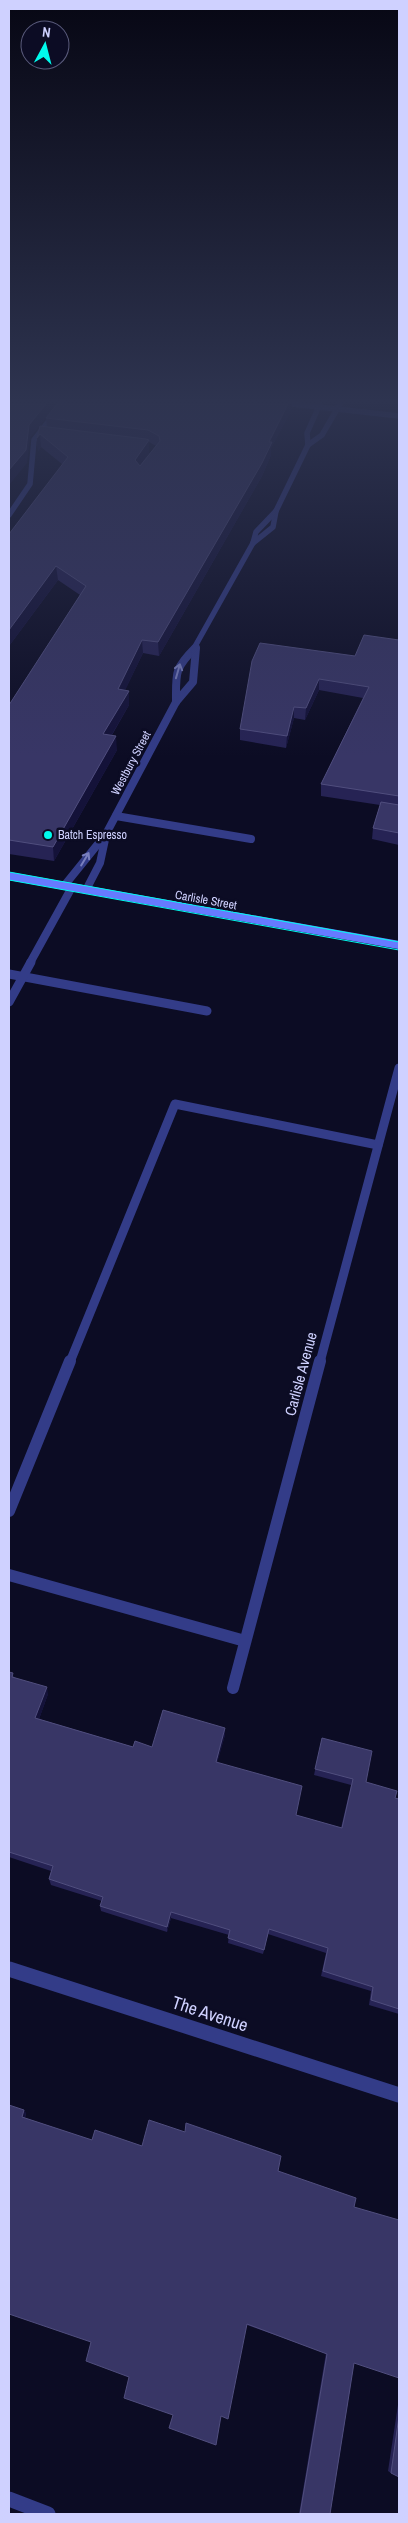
<svg xmlns="http://www.w3.org/2000/svg" width="408" height="2523" viewBox="0 0 408 2523" font-family="'Archivo Narrow',sans-serif">
	<rect width="100%" height="100%" fill="#0c0c24"/>
	<g fill="none" stroke-linecap="round" stroke-linejoin="round">
		<path stroke="#333c88" stroke-width="8" d="M116 816 251 839"/>
		<g stroke="#333c88" stroke-width="9">
			<path d="M9 974 207 1011"/>
			<path d="M70 1362 175 1104 378 1145"/>
		</g>
		<g stroke="#333c88" stroke-width="12">
			<path d="M9 1511 70 1361"/>
			<path d="M9 1575 245 1641"/>
		</g>
		<path stroke="#333c88" stroke-width="15" d="M9 2499 48 2514"/>
		<path stroke="#333c88" stroke-width="5.5" d="M9 515 30 484 34 440 62 404"/>
		<path stroke="#333c88" stroke-width="8" d="M30 963 72 887"/>
		<g stroke="#333c88" stroke-width="9">
			<path d="M9 1002 31 962"/>
			<path d="M320 1362 399 1068"/>
		</g>
		<path stroke="#333c88" stroke-width="12" d="M233 1688 320 1361"/>
		<path stroke="#333c88" stroke-width="15" d="M9 1969 399 2095"/>
		<g stroke="#333c88" stroke-width="5.5">
			<path d="M292 404 399 416"/>
			<path d="M308 445 307 433 320 404"/>
			<path d="M253 543 273 527 276 511 308 445 322 435 340 404"/>
			<path d="M193 650 253 543 256 532 276 511"/>
			<path d="M196 650V647"/>
		</g>
		<g stroke="#333c88" stroke-width="8">
			<path d="M176 702C176 673 174 669 195 648"/>
			<path d="M64 886 106 834 176 702 193 682 196 648"/>
			<path d="M86 890 100 863 106 835"/>
		</g>
		<path stroke="#667aff" stroke-width="8" d="M9 876 399 945"/>
		<g stroke="#00faed" stroke-width="1">
			<path d="M9 872 399 942"/>
			<path d="M9 880 399 950"/>
		</g>
	</g>
	<g fill="#262354" fill-rule="evenodd">
		<path d="M292 409 271 448V455L262 476 159 656 143 653 125 690 129 691V705L112 735 117 750 54 861 9 854V705L80 595 58 580 9 646 62 464 41 447 38 451 37 438 47 427 46 418ZM149 442 156 446 144 460 149 453Z"/>
		<path d="M399 640V801L398 805H399V845L372 839 373 828 380 805 321 796V784L363 698 319 690 305 720 294 718 286 748 240 740V729L355 656Z"/>
		<path d="M9 1672 14 1677 48 1694 39 1719 133 1747H152L225 1735 217 1762 296 1815 341 1828 351 1785 314 1775 322 1738 366 1782 395 1798 399 1799V2014L369 2005 371 1991 321 1976 326 1953 268 1934 263 1954 228 1943 229 1935 171 1918 167 1932 101 1911 100 1906 102 1901 51 1885 49 1879 51 1871 9 1857Z"/>
		<path d="M9 2105 26 2113 25 2118 92 2140 142 2146 278 2171 354 2207V2363L330 2514H299L326 2353 247 2325 221 2416 173 2415 91 2342Z"/>
		<path d="M399 2398V2477L391 2473 388 2471Z"/>
	</g>
	<g fill="#141239">
		<path d="M46 404H57L30 438 27 463 9 485V470L29 425Z"/>
		<path d="M288 404H292V409L271 448V455L262 476 159 656 158 642 269 442Z"/>
		<path d="M40 434 41 447 38 451 37 438Z"/>
		<path d="M149 440V453L135 473V460Z"/>
		<path d="M56 566 58 580 9 646V630Z"/>
		<path d="M142 640 143 653 119 703 118 689Z"/>
		<path d="M319 679V690L305 720 306 708Z"/>
		<path d="M129 691V705L104 748 103 734Z"/>
		<path d="M294 707V718L286 748 287 736Z"/>
		<path d="M116 736 117 750 54 861 53 847Z"/>
		<path d="M47 1687 48 1694 37 1725 35 1718Z"/>
		<path d="M225 1728V1735L216 1768V1762Z"/>
		<path d="M171 1912V1918L167 1932V1927Z"/>
		<path d="M24 2110 26 2113 24 2119 22 2117Z"/>
	</g>
	<g fill="#383666" stroke="#504e7e">
		<path d="M9 404H46L29 425 26 450 9 470Z"/>
		<path d="M57 404H288L269 442H272L262 463 158 642 142 640 118 689 129 691 103 734 116 736 53 847 9 840V705L86 586 56 566 9 630V534L68 457 40 434 37 438 40 426 146 439 149 440 135 460 140 466 160 441 159 436 148 430 46 418Z"/>
		<path d="M364 635 399 640V796L321 784 369 687 319 679 306 708 294 707 287 736 240 729 252 661 260 643 355 656Z"/>
		<path d="M381 802 399 805V833L373 828Z"/>
		<path d="M9 1672 13 1673 12 1677 47 1687 35 1718 133 1747 135 1741 152 1747 163 1710 225 1728 216 1762 302 1786 296 1815 342 1828 353 1779 315 1769 322 1738 372 1751 366 1782 397 1791 395 1798 399 1799V2009L371 2000 373 1987 323 1971 328 1948 269 1929 264 1950 228 1938 230 1930 171 1912 167 1927 100 1906 103 1897 49 1879 53 1866 9 1852Z"/>
		<path d="M9 2105 24 2110 22 2117 92 2140 95 2130 142 2146 149 2120 185 2132 186 2123 281 2156 278 2171 356 2198 354 2207 399 2220V2378L354 2363 330 2514H300L327 2354 247 2324 228 2419 221 2416 216 2445 169 2428 173 2415 124 2398 129 2377 86 2361 91 2342 9 2314Z"/>
		<path d="M399 2416V2477L391 2473Z"/>
	</g>
	<defs><path id="oneway-shaft" d="M-6 0H5M1.5-3L5.5 0L1.5 3" fill="none" stroke-width="1.6" stroke-linecap="round" stroke-linejoin="round" transform="scale(1.25)"/></defs>
	<g stroke="#797fbe">
		<use href="#oneway-shaft" transform="translate(178 671) rotate(-74)"/>
		<use href="#oneway-shaft" transform="translate(85 859) rotate(-59)"/>
	</g>
	<linearGradient id="sky" x2="0" y2="1"><stop stop-color="#070714"/><stop offset="0.53" stop-color="#2e3450"/><stop offset="1" stop-color="#2e3450" stop-opacity="0"/></linearGradient>
	<rect width="408" height="757" fill="url(#sky)"/>
	<circle fill="#00faed" stroke="#0c0c24" stroke-width="2" cx="48" cy="835" r="5"/>
	<g text-anchor="middle" stroke-width="5" stroke-linejoin="round" paint-order="stroke">
		<g font-size="12" fill="#cfd1ff" stroke="#0c0c24">
			<text transform="translate(131 763) rotate(-62)" y="4">Westbury Street</text>
			<text transform="translate(206 900) rotate(10)" y="4">Carlisle Street</text>
		</g>
		<g font-size="12" fill="#cfd1ff" stroke="#0c0c24" text-anchor="start">
			<text x="58" y="839">Batch Espresso</text>
		</g>
		<g font-size="15" fill="#cfd1ff" stroke="#0c0c24">
			<text transform="translate(301 1374) rotate(-75)" y="5">Carlisle Avenue</text>
		</g>
		<g font-size="18" fill="#cfd1ff" stroke="#0c0c24">
			<text transform="translate(210 2014) rotate(18)" y="6">The Avenue</text>
		</g>
	</g>
	<rect width="408" height="2523" fill="none" stroke="#cfd1ff" stroke-width="20"/>
	<g transform="translate(45 45) rotate(7)"><circle r="24" fill="#0c0c24" stroke="#5a5b7c"/>
	<path d="M0-4L9 19L0 12L-9 19Z" fill="#00faed"/>
	<text y="-8" font-size="14" font-weight="bold" text-anchor="middle" fill="#cfd1ff">N</text>
	</g>
</svg>
